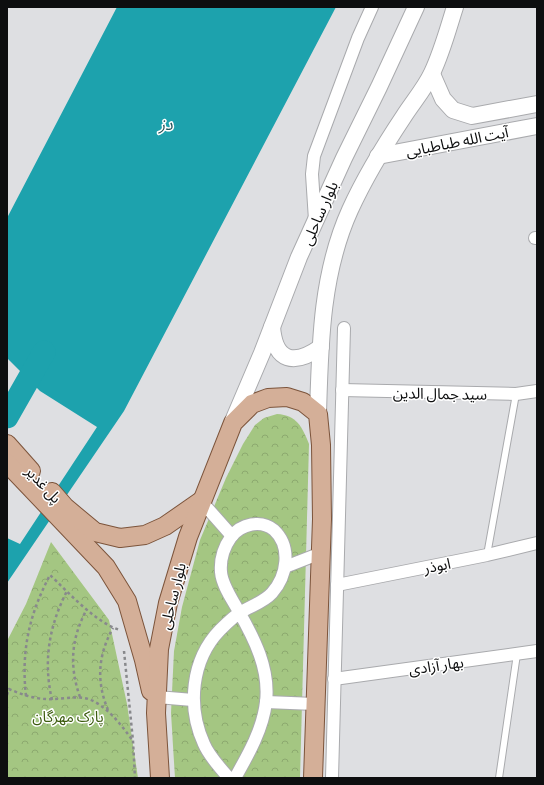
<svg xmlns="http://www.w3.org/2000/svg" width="544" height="785" font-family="Commissioner,'Noto Sans Arabic',sans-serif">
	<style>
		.park { fill: url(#park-crowns) }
		.water { fill: #1da2ad }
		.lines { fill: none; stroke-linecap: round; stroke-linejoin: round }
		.river { stroke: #1da2ad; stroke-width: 23 }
		.lane-casing { stroke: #a9aaad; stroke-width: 8 }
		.street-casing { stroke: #a9aaad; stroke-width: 14 }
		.secondary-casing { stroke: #a9aaad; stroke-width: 18 }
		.primary-casing { stroke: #7c543b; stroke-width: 20 }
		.path { stroke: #88898c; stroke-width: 2.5; stroke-dasharray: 3 3; stroke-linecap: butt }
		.lane { stroke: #fff; stroke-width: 6 }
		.street { stroke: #fff; stroke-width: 12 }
		.secondary { stroke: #fff; stroke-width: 16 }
		.primary { stroke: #d4af98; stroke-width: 18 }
		.labels { text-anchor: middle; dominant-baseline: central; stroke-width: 3; stroke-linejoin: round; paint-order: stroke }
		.street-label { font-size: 15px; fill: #0d0e0f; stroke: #fff }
		.park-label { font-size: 15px; fill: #3b5b0d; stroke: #fff }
		.water-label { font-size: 16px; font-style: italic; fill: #22555a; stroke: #fff }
	</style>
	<defs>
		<pattern id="park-crowns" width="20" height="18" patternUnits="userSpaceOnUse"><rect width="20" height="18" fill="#a4c682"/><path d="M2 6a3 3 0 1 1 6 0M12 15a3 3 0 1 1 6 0" fill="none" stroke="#8ca96f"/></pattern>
	</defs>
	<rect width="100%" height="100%" fill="#dedfe2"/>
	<g class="park">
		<path d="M277,414C297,415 302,427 309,444L300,778H175L171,713L174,651L182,607L200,540L226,478L243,444L255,425L264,418Z"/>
		<path d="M51,542L109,620L127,704L138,778H7V641L26,604Z"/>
	</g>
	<path class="water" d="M117,7H336L124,411L7,583V538L20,544L97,427L40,391L7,358V218Z"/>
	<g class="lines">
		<path class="river" d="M7,417L44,352"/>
		<defs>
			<g id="lane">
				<path d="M487,555L516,394"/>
				<path d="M499,778L517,654"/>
			</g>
			<g id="street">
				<path d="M315,220L312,174L314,156L358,38L372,7"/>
				<path d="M535,238H537"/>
				<path d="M342,390L516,394L537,391"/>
				<path d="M201,501L232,536"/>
				<path d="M285,567L321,553"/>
				<path d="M337,585L487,555L537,543"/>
				<path d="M334,679L537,651"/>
				<path d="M157,697L193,700"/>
				<path d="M266,702L315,704"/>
				<path d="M229,778C220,768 209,756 204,744C187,707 191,660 220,630C226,624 234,616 241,612C251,606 264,602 272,593C287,576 292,547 274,530C261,519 241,524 231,537C224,547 220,560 221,572C222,585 232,599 238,610C254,638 270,669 266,702C263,729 248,755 235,778"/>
				<path d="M332,778L344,328"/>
			</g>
			<g id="secondary">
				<path d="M432,74L443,99L453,110L472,116L537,104"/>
				<path d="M378,156L537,126"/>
				<path d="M272,327C275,362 294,366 321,347"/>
				<path d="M318,414C320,345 321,274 350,210C365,177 384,146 404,116C413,102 425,88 432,73C442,52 448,29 455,7"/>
				<path d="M233,421L262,353L299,257L344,158L379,87L416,7"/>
			</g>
			<g id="primary">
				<path d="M7,444L31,471"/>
				<path d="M7,463L106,567L127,601L144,660L151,691"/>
				<path d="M52,492L65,507L95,532L120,538L145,535L165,526L201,501"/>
				<path d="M160,778L156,713L159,649L168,603L188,537L233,423L252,404L268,398L287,397L303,402L318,414L321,445L322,519L313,778"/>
			</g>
		</defs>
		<use href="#lane" class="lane-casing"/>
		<use href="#street" class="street-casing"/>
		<use href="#secondary" class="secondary-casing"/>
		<use href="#primary" class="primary-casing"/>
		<g class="path">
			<path d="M124,651L133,741L135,778"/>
			<path d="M7,695L9,689C23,695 37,700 53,699C67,699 82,694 95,702C111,711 122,726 133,741"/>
			<path d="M26,696C21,651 29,615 50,575C68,592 96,623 120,630"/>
			<path d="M80,697C69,666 71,638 87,609"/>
			<path d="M52,700C43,661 49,626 67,591"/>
			<path d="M108,710C96,681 98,655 113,628"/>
		</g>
		<use href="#lane" class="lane"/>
		<use href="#street" class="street"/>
		<use href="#secondary" class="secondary"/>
		<use href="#primary" class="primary"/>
	</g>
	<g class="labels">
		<g class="street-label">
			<text transform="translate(457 141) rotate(-11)">آیت الله طباطبایی</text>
			<text transform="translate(319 213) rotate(-66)">بلوار ساحلی</text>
			<text transform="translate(440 393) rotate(1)">سید جمال الدین</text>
			<text transform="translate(44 484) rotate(47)">پل غدیر</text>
			<text transform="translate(437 565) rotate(-11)">ابوذر</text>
			<text transform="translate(172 596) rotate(-76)">بلوار ساحلی</text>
			<text transform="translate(436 665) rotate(-8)">بهار آزادی</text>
		</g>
		<g class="park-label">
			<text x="68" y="716">پارک مهرگان</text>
		</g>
		<g class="water-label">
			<text x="166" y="123">دز</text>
		</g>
	</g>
	<rect width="544" height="785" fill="none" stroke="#0d0e0f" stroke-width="16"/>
</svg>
